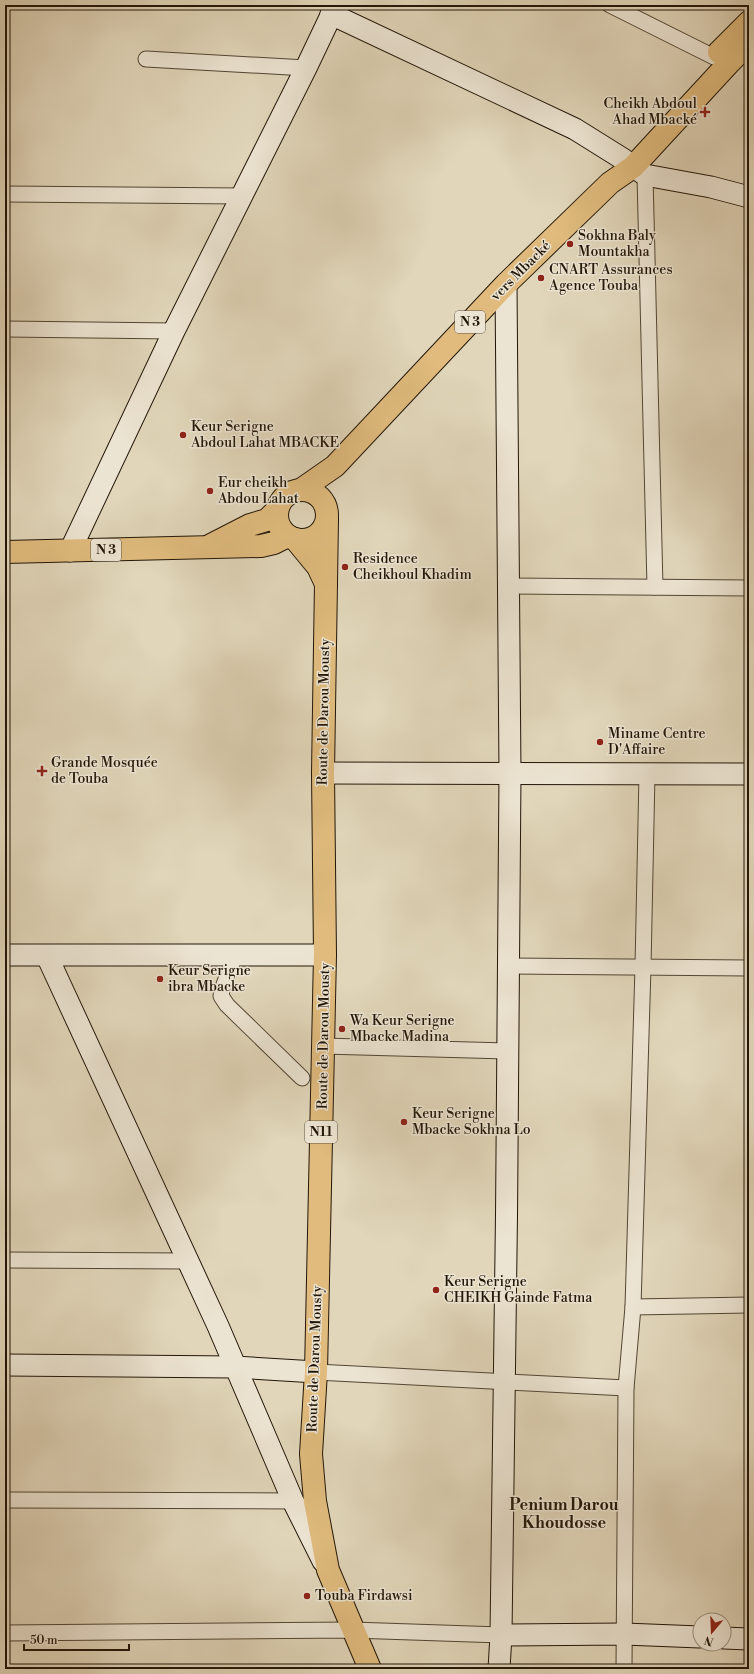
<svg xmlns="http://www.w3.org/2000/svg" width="754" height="1674" font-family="'Libre Bodoni',serif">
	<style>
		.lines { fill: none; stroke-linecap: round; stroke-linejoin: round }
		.street-casing { stroke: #524634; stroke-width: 17 }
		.secondary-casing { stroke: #221608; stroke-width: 23 }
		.primary-casing { stroke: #221608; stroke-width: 24 }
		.street { stroke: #ece4d2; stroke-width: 15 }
		.secondary { stroke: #ece4d2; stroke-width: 21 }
		.primary { stroke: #e0bb7d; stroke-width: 22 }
		.poi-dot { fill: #8f2418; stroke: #ece4d2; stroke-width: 1.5 }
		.labels { text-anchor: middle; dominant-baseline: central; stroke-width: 3; stroke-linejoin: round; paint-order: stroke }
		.shield { fill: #ece4d2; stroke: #5f5445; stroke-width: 1 }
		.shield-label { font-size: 13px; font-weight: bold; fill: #221608 }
		.poi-label { font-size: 14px; fill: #221608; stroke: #ece4d2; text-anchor: start }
		.street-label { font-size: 14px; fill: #221608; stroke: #ece4d2 }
		.quarter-label { font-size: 16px; font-weight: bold; fill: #221608; stroke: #ece4d2 }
	</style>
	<rect width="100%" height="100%" fill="#e1d6ba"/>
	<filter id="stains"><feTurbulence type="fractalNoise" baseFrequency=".005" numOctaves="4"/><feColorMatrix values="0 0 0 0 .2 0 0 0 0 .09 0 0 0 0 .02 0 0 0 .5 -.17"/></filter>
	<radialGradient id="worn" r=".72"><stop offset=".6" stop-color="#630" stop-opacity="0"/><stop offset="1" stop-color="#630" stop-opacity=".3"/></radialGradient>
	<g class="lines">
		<defs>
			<g id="street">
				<path d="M610,5L714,57"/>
				<path d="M146,59L306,68"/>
				<path d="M645,175L655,587"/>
				<path d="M5,194L242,196"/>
				<path d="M5,329L174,331"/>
				<path d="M509,586L749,588"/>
				<path d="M233,955C233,972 223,979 221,996L227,1005L302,1078"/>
				<path d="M508,966L749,968"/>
				<path d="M323,1046L507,1051"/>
				<path d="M5,1260L188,1261"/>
				<path d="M633,1307L749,1305"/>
				<path d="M316,1372L626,1388"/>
				<path d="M5,1500L293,1501"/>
				<path d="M5,1633L352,1630L501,1635"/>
				<path d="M624,1669L626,1388L633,1307L643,967L647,774"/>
			</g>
			<g id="secondary">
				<path d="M331,14L575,129L623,159L645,175L711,187L749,197"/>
				<path d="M70,551L174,331L306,68L336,5"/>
				<path d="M323,773L749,774"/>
				<path d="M5,955H325"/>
				<path d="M47,956L218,1326L293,1501L323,1561"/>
				<path d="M5,1365L235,1367L316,1372"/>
				<path d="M501,1635L624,1634L700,1637"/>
				<path d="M724,1638L749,1639"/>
				<path d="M499,1669L501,1635C505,1348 509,1060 510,773C510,610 508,447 506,284"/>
			</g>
			<g id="primary">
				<path d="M719,52L749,22"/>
				<path d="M302,489L335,466L506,284L610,183L633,167L728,64L749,43"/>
				<circle cx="302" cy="515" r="25"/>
				<path d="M327,519L323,773L325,955L316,1372L311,1454L315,1501L328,1570L370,1669"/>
				<path d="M295,539L318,567L326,584"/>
				<path d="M211,545L250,525L267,520L276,511"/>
				<path d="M5,552L261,546L274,543L288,536"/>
			</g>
		</defs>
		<use href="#street" class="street-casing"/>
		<use href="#secondary" class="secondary-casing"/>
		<use href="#primary" class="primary-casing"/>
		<use href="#street" class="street"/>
		<use href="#secondary" class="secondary"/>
		<use href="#primary" class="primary"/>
	</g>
	<g class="poi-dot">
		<path d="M703 106h4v4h4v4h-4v4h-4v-4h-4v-4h4z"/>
		<circle cx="570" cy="244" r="4"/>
		<circle cx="541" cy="278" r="4"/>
		<circle cx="183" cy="435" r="4"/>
		<circle cx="210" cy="491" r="4"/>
		<circle cx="345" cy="567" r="4"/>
		<circle cx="600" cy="742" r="4"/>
		<path d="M40 765h4v4h4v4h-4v4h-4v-4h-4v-4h4z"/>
		<circle cx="160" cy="979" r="4"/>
		<circle cx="342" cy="1029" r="4"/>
		<circle cx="404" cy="1122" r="4"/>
		<circle cx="436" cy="1290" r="4"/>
		<circle cx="307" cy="1596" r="4"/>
	</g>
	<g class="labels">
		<g class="shield">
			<rect x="455" y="311" width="30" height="22" rx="3"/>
			<rect x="91" y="539" width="30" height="22" rx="3"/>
			<rect x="305" y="1121" width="32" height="22" rx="3"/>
		</g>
		<g class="shield-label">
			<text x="470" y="322">N 3</text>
			<text x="106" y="550">N 3</text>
			<text x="321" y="1132">N11</text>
		</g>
		<g class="poi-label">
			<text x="697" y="104" text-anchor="end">Cheikh Abdoul<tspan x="697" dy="16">Ahad Mbacké</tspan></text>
			<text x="578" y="236">Sokhna Baly<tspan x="578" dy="16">Mountakha</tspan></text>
			<text x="549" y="270">CNART Assurances<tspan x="549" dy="16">Agence Touba</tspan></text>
			<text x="191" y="427">Keur Serigne<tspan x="191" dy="16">Abdoul Lahat MBACKE</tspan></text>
			<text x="218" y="483">Eur cheikh<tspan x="218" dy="16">Abdou Lahat</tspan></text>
			<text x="353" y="559">Residence<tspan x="353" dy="16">Cheikhoul Khadim</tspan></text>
			<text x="608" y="734">Miname Centre<tspan x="608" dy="16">D'Affaire</tspan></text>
			<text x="51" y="763">Grande Mosquée<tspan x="51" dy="16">de Touba</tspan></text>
			<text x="168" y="971">Keur Serigne<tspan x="168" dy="16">ibra Mbacke</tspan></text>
			<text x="350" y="1021">Wa Keur Serigne<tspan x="350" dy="16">Mbacke Madina</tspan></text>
			<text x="412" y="1114">Keur Serigne<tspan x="412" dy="16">Mbacke Sokhna Lo</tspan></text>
			<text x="444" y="1282">Keur Serigne<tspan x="444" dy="16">CHEIKH Gainde Fatma</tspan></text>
			<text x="315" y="1596">Touba Firdawsi</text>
		</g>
		<g class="street-label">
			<text transform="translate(521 271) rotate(-45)">vers Mbacké</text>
			<text transform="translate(324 712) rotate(-89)">Route de Darou Mousty</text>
			<text transform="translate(324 1036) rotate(-89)">Route de Darou Mousty</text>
			<text transform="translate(315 1359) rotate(-88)">Route de Darou Mousty</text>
		</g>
		<g class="quarter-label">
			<text x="564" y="1505">Penium Darou<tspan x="564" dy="18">Khoudosse</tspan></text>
		</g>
	</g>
	<rect width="754" height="1674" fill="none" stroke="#e1d6ba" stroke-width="20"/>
	<rect x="6" y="6" width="742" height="1662" fill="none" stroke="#221608" stroke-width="2"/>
	<rect x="10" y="10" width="734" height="1654" fill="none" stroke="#221608"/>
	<g transform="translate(712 1632) rotate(199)"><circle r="19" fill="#ece4d2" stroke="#9b9281"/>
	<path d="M0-3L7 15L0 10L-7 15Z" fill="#8f2418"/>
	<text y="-6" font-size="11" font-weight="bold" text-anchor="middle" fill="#221608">N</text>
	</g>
	<path d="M24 1644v6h105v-6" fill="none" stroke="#221608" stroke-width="2"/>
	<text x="30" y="1644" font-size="12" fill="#221608" stroke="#ece4d2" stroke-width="3" paint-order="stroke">50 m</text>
	<rect width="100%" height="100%" filter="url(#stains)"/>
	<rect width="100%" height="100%" fill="url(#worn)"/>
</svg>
